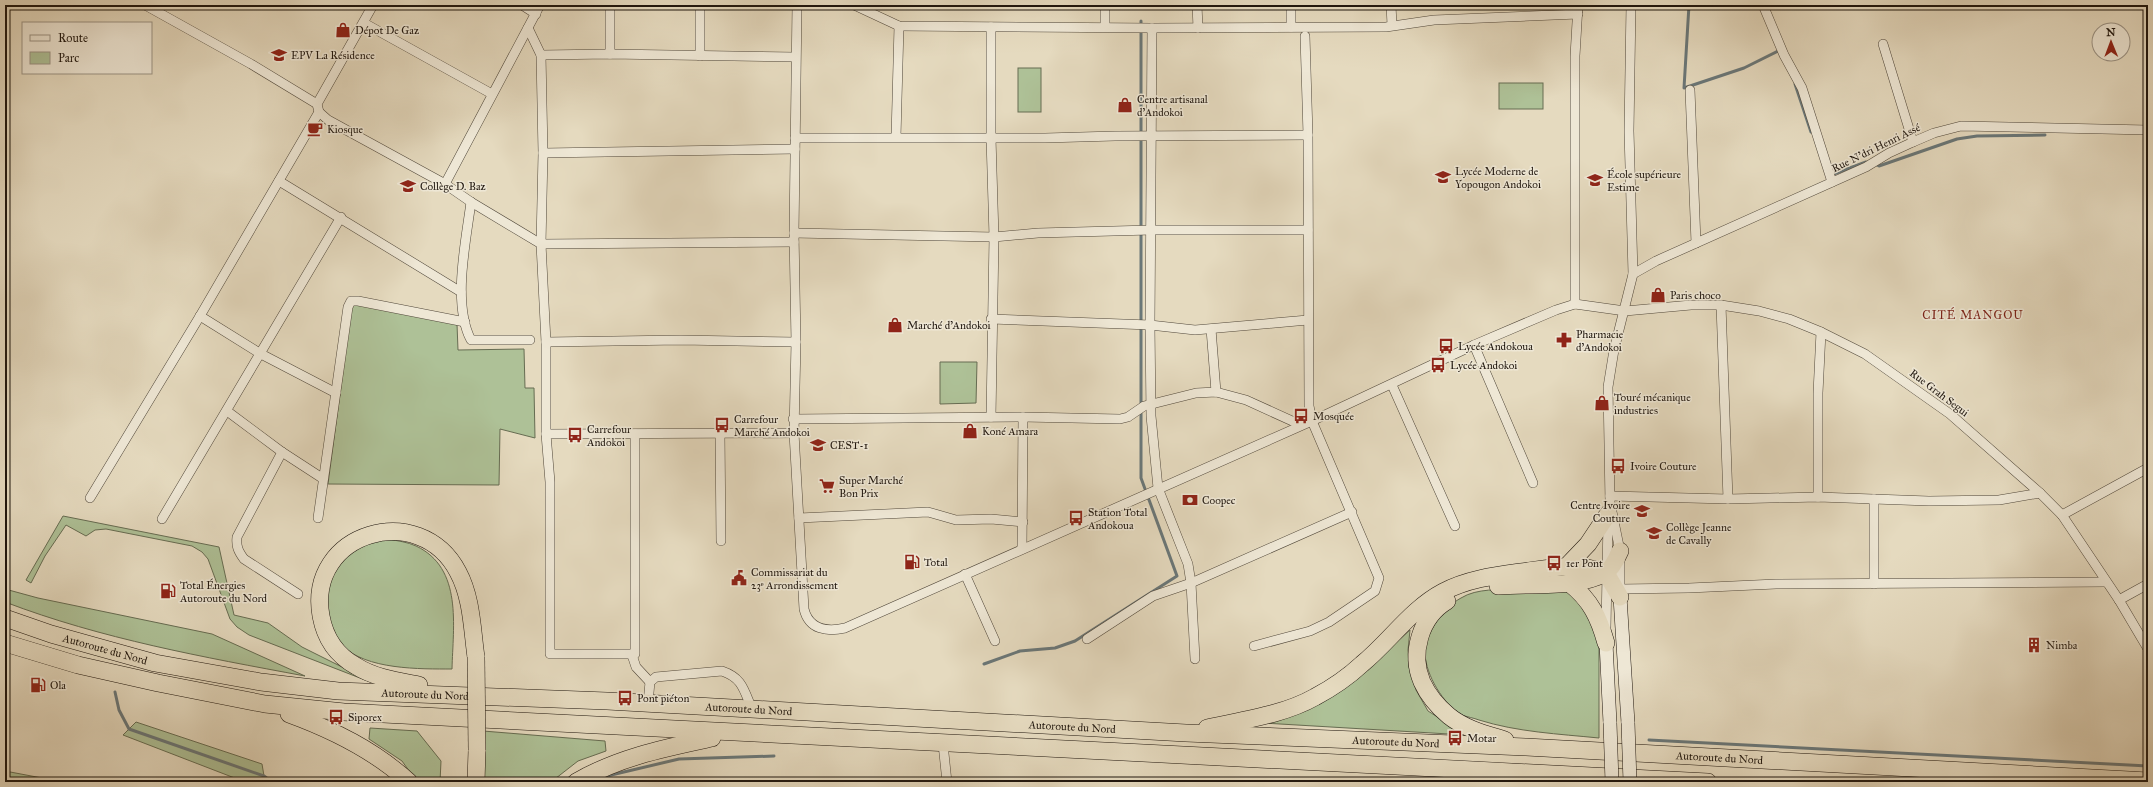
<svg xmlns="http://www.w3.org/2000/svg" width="2153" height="787" font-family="'IM FELL Great Primer',serif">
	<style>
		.green { fill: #aec197; stroke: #666c52 }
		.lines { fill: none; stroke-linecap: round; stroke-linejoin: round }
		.stream { stroke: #6a7778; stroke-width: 3 }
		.street-casing { stroke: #50473a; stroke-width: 10 }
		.secondary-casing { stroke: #1f160e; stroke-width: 14 }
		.highway-casing { stroke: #1f160e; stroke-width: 18 }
		.street { stroke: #eee7d5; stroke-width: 9 }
		.secondary { stroke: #eee7d5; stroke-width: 13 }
		.highway { stroke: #e5dabf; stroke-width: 17 }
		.secondary-bridge-casing { stroke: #1f160e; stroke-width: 14; stroke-linecap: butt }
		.highway-bridge-casing { stroke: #1f160e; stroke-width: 18; stroke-linecap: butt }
		.secondary-bridge { stroke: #eee7d5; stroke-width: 13 }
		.highway-bridge { stroke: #e5dabf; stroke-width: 17 }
		.labels { text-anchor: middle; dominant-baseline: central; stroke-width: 3; stroke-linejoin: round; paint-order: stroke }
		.poi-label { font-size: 11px; fill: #1f160e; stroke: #eee7d5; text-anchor: start }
		.street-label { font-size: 11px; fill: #1f160e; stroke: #eee7d5 }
		.neighbourhood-label { font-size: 12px; letter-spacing: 1px; fill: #7a1f14; stroke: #eee7d5 }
	</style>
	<rect width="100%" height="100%" fill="#e5dabf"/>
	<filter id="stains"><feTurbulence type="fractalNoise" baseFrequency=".005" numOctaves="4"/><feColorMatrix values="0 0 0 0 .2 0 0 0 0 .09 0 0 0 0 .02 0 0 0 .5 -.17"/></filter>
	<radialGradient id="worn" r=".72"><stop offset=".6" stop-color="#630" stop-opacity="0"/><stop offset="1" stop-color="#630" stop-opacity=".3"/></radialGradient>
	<g class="green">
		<rect x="1018" y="68" width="23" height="44"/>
		<rect x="1499" y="83" width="44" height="26"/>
		<path d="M352,303L457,324L458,350L524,349L525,388H534L535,438L500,429L499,485L328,484Z"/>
		<path d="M940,362H977L976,403L940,404Z"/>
		<path d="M63,516L219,547L234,615L268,623L302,647L378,685L249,635L237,627L230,619L208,559L202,552L192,546L106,529L95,530L86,536L66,525L45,556L31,583L26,580Z"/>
		<path d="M389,539C397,541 408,542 416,546C463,568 453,626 452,669C421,669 365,670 342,645C312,612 327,558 368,542C374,539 383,540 389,539Z"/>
		<path d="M5,589L38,598L212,634L305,676C203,657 102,639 5,602Z"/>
		<path d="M1517,589L1570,590L1585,604L1599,642V738C1559,734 1517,732 1479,720C1474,718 1467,717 1462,715C1443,704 1426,675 1425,654C1424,634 1444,607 1461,598C1477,588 1500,590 1517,589Z"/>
		<path d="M1410,630L1408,650L1409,667L1416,690L1428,711L1466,735L1263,723L1356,679Z"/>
		<path d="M136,722L262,764L264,776L271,782H245L123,735Z"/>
		<path d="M370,728L417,731L441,761L440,782H417L402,761L369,739Z"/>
		<path d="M483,731L605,741L606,751L578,761L551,782H483Z"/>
		<path d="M5,771L63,782H5Z"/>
	</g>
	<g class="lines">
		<g class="stream">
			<path d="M1689,5L1684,88L1744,68L1780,50"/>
			<path d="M1141,21V405"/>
			<path d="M1795,84L1811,132"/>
			<path d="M1875,164L1879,166L1957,139L1977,136L2045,135"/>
			<path d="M1831,175L1866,162"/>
			<path d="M984,664L1020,651L1055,648L1075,641L1177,576L1141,478V411"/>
			<path d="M115,692L119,710L129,729L264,776L272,782"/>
			<path d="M1649,740L2148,766"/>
			<path d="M598,782L607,776L679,759L774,756"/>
		</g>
		<defs>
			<g id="street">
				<path d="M145,5L251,64L317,104"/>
				<path d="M373,5L317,104L319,112L328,120L445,184L471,202L541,244L546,342V434L550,482V654H635V434"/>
				<path d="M522,5L536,14"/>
				<path d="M700,5V56"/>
				<path d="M797,5L794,233L796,342L794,433L804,609C809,630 827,632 845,628L1312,421L1474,345L1556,310L1575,304L1625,311L1691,305H1721L1759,311L1789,319L1821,332L1865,354L1950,414L2040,493L2062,515L2119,600L2148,649"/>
				<path d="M854,5L899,26L1152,28L1386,27L1434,20L1578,14"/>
				<path d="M1105,5V27"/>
				<path d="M1197,5L1198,28"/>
				<path d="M1291,5V27"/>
				<path d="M1391,5L1392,25"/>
				<path d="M1763,5L1784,55L1802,88L1832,182"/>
				<path d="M364,23L492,94"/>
				<path d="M528,28L541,55L543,153L541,244L794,242"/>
				<path d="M1152,28L1150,325L1151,416L1158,488L1188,564L1191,583L1195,659"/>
				<path d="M1883,44L1913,142"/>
				<path d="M610,54V5"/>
				<path d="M541,55L610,54L795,57"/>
				<path d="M1690,90L1696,243"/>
				<path d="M896,137L899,26"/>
				<path d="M795,138H1045L1115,136L1308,135"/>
				<path d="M543,153L795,149"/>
				<path d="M279,181L461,292"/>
				<path d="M445,184L540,5"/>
				<path d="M471,202C466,241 452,304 471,340H530"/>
				<path d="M794,233L994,237L1038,233L1151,230H1308"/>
				<path d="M1633,274L1656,261L1866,167L1889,153L1913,142L1934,133L1961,126L2148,130"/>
				<path d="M1575,304V56L1578,5"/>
				<path d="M1721,305L1728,499"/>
				<path d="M200,316L261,354L336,393"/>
				<path d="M991,319L1150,325L1195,330L1308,320"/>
				<path d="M1211,329L1216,392"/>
				<path d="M546,342L681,340L796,342"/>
				<path d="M1474,345L1533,483"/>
				<path d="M1392,385L1455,526"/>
				<path d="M227,411L282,452L322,478"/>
				<path d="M991,417L994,237L991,138V27"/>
				<path d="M793,419L1023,417L1120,419L1128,417L1144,406L1196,393L1216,392L1246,400L1301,425"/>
				<path d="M720,433L721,541"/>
				<path d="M546,434L794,433"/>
				<path d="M282,452L237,537C236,546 238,551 244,559L298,594"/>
				<path d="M1610,496L1728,499L1818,497L1929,501L1999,500L2040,493"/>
				<path d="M1818,497V393L1821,332"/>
				<path d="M90,498L200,316L319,112"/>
				<path d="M1874,499V584"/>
				<path d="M2062,515L2148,468"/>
				<path d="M318,518L348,307L351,301H358L465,322"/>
				<path d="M799,518L928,512L956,520L991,519L1023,522"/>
				<path d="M162,519L341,217"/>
				<path d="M1022,549L1023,417"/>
				<path d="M965,574L995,641"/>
				<path d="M1620,589L1689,588L1776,584L2106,582"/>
				<path d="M1620,592V551L1610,502L1608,387L1614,350L1633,274L1629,131L1631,5"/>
				<path d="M2119,600L2148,584"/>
				<path d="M1606,628L1608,519"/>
				<path d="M1087,639L1153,596L1191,583L1352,512"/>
				<path d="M1254,646L1310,631L1329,622L1375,591L1379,578L1312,421L1309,406L1308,135L1305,36"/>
				<path d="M632,655L636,667L650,682"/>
				<path d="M648,703L650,682L656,677L722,671C743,678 744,691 752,709"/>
				<path d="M943,744L947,782"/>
			</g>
			<g id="secondary">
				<path d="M1620,597L1628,723"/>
				<path d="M1606,643L1610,723"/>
			</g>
			<g id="highway">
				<path d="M1567,566L1588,544L1608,514"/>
				<path d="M1569,583C1591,600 1599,618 1606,643"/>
				<path d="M1498,586C1530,583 1577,589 1605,573C1612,569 1617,558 1620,551"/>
				<path d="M1447,601C1420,617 1410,654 1422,682C1428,695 1438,707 1449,716C1465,729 1486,734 1505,740"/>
				<path id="s1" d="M5,618L51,634L155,663L261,682L338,691L607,701L1186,733L1526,747L2148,781"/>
				<path d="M5,643L78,665L158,683L265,704L344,712L1708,782"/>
				<path d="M419,685C398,681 375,678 356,666C336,655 325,638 321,616C306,532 420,499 458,572C472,598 472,629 476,657"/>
				<path d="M289,714C333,730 374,750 409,782"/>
				<path d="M1207,728C1243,720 1283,715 1315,697C1332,688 1348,677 1362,664C1390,641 1411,609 1443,592C1469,578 1500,575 1528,571C1556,567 1580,563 1606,573L1620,597"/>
				<path d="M476,782L477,750"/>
				<path d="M576,782C619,757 665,748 712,738"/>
			</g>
		</defs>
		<use href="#street" class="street-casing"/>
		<use href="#secondary" class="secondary-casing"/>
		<use href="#highway" class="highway-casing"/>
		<use href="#street" class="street"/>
		<use href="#secondary" class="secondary"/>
		<use href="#highway" class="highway"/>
		<defs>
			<g id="secondary-bridge">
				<path d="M1610,723L1612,782"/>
				<path d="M1628,723L1630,782"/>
			</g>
			<path id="highway-bridge" d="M476,657L477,750"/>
		</defs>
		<use href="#secondary-bridge" class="secondary-bridge-casing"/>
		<use href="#highway-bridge" class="highway-bridge-casing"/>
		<use href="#secondary-bridge" class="secondary-bridge"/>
		<use href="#highway-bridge" class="highway-bridge"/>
	</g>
	<defs>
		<symbol id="shop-bare" viewBox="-9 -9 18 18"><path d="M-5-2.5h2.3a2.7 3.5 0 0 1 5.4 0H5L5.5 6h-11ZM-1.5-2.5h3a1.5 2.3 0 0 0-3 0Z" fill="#8f2418" stroke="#eee7d5" stroke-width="2.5" paint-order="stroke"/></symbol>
		<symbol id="school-bare" viewBox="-9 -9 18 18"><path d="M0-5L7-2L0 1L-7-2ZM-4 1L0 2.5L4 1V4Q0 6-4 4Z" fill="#8f2418" stroke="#eee7d5" stroke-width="2.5" paint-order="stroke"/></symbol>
		<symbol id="cafe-bare" viewBox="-9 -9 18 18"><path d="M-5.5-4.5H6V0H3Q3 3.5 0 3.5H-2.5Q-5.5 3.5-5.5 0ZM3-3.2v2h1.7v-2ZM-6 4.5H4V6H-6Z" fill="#8f2418" stroke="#eee7d5" stroke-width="2.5" paint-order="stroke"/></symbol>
		<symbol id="pharmacy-bare" viewBox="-9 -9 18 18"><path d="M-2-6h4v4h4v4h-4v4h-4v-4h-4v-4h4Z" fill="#8f2418" stroke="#eee7d5" stroke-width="2.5" paint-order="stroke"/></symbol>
		<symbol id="bus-bare" viewBox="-9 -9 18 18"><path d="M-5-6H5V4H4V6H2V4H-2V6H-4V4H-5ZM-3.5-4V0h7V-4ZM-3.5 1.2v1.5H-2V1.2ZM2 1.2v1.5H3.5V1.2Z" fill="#8f2418" stroke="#eee7d5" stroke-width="2.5" paint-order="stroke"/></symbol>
		<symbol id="supermarket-bare" viewBox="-9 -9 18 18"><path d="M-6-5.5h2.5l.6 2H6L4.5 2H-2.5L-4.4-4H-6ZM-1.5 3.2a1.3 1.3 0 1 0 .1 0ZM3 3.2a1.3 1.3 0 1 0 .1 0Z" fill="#8f2418" stroke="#eee7d5" stroke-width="2.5" paint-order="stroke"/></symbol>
		<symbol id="bank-bare" viewBox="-9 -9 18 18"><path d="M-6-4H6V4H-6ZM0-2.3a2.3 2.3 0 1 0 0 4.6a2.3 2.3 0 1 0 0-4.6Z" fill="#8f2418" stroke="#eee7d5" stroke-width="2.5" paint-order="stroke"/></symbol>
		<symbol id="fuel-bare" viewBox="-9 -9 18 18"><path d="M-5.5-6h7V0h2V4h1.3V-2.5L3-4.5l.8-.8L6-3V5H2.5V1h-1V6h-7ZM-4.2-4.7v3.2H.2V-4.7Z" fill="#8f2418" stroke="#eee7d5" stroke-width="2.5" paint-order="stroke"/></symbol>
		<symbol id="civic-bare" viewBox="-9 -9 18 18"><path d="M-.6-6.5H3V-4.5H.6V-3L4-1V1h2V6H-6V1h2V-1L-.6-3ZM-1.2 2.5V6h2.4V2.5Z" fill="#8f2418" stroke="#eee7d5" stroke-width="2.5" paint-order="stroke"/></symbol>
		<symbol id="building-bare" viewBox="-9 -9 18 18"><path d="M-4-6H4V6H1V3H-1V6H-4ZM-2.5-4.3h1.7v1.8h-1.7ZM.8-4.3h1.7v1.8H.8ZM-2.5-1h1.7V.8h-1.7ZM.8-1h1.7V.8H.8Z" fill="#8f2418" stroke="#eee7d5" stroke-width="2.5" paint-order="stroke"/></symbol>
	</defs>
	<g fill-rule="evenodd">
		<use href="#shop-bare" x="332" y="19" width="22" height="22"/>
		<use href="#school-bare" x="268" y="44" width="22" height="22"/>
		<use href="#shop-bare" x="1114" y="94" width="22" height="22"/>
		<use href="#cafe-bare" x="304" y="118" width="22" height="22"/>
		<use href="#school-bare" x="1432" y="166" width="22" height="22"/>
		<use href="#school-bare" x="1584" y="169" width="22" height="22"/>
		<use href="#school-bare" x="397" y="175" width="22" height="22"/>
		<use href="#shop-bare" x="1647" y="284" width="22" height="22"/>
		<use href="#shop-bare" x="884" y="314" width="22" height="22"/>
		<use href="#pharmacy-bare" x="1553" y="329" width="22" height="22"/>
		<use href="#bus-bare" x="1435" y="335" width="22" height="22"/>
		<use href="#bus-bare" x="1427" y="354" width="22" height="22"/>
		<use href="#shop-bare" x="1591" y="392" width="22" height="22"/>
		<use href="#bus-bare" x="1290" y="405" width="22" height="22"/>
		<use href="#bus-bare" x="711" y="414" width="22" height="22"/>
		<use href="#shop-bare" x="959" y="420" width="22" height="22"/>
		<use href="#bus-bare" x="564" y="424" width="22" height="22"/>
		<use href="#school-bare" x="807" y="434" width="22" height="22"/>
		<use href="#bus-bare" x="1607" y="455" width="22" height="22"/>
		<use href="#supermarket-bare" x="816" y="475" width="22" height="22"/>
		<use href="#bank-bare" x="1179" y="489" width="22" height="22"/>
		<use href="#school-bare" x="1631" y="500" width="22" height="22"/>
		<use href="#bus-bare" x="1065" y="507" width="22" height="22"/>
		<use href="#school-bare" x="1643" y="522" width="22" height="22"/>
		<use href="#fuel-bare" x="901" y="551" width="22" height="22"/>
		<use href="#bus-bare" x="1543" y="552" width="22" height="22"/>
		<use href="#civic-bare" x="728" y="567" width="22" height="22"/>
		<use href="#fuel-bare" x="157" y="580" width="22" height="22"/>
		<use href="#building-bare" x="2023" y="634" width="22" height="22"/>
		<use href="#fuel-bare" x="27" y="674" width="22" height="22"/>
		<use href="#bus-bare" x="614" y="687" width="22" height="22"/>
		<use href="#bus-bare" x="325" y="706" width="22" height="22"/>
		<use href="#bus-bare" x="1444" y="727" width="22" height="22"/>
	</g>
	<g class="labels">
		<g class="poi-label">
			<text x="355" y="30">Dépot De Gaz</text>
			<text x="291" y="55">EPV La Résidence</text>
			<text x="1137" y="99">Centre artisanal<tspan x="1137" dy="13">d'Andokoi</tspan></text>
			<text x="327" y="129">Kiosque</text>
			<text x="1455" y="171">Lycée Moderne de<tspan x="1455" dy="13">Yopougon Andokoi</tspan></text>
			<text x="1607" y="174">École supérieure<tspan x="1607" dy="13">Estime</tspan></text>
			<text x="420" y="186">Collège D. Baz</text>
			<text x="1670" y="295">Paris choco</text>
			<text x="907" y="325">Marché d’Andokoi</text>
			<text x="1576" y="334">Pharmacie<tspan x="1576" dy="13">d’Andokoi</tspan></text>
			<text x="1458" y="346">Lycée Andokoua</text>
			<text x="1450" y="365">Lycée Andokoi</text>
			<text x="1614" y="397">Touré mécanique<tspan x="1614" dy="13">industries</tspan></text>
			<text x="1313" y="416">Mosquée</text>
			<text x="734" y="419">Carrefour<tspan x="734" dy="13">Marché Andokoi</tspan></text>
			<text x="587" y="429">Carrefour<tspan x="587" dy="13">Andokoi</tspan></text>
			<text x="982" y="431">Koné Amara</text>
			<text x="830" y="445">CEST-1</text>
			<text x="1630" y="466">Ivoire Couture</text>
			<text x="839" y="480">Super Marché<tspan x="839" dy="13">Bon Prix</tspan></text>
			<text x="1202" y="500">Coopec</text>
			<text x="1630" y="505" text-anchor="end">Centre Ivoire<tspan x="1630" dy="13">Couture</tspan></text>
			<text x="1088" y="512">Station Total<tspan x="1088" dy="13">Andokoua</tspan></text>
			<text x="1666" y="527">Collège Jeanne<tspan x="1666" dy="13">de Cavally</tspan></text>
			<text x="924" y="562">Total</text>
			<text x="1566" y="563">1er Pont</text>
			<text x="751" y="572">Commissariat du<tspan x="751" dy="13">23ᵉ Arrondissement</tspan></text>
			<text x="180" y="585">Total Énergies<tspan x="180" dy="13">Autoroute du Nord</tspan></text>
			<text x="2046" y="645">Nimba</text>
			<text x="50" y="685">Ola</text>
			<text x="637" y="698">Pont piéton</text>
			<text x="348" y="717">Siporex</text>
			<text x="1467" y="738">Motar</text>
		</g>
		<g class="street-label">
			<text transform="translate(1876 148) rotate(-26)">Rue N’dri Henri Assé</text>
			<text transform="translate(1939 393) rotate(37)">Rue Grah Segui</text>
			<text stroke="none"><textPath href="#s1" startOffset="105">Autoroute du Nord</textPath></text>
			<text stroke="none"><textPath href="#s1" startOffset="429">Autoroute du Nord</textPath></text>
			<text stroke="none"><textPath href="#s1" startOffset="753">Autoroute du Nord</textPath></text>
			<text stroke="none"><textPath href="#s1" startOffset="1077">Autoroute du Nord</textPath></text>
			<text stroke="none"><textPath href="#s1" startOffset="1401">Autoroute du Nord</textPath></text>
			<text stroke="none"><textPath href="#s1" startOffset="1725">Autoroute du Nord</textPath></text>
		</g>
		<g class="neighbourhood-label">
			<text x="1973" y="315">CITÉ MANGOU</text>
		</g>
	</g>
	<rect width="2153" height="787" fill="none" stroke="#e5dabf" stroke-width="20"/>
	<rect x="6" y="6" width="2141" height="775" fill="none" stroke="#1f160e" stroke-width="2"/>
	<rect x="10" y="10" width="2133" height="767" fill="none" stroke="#1f160e"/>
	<rect x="22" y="22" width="130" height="52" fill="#eee7d5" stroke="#9b9385"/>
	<rect x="30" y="35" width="20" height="6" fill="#eee7d5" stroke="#9b9385"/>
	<text x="58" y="42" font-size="12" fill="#1f160e">Route</text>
	<rect x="30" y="52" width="20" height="12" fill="#aec197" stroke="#9b9385"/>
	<text x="58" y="62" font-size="12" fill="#1f160e">Parc</text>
	<g transform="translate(2111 42) rotate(359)"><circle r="19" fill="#eee7d5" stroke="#9b9385"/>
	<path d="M0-3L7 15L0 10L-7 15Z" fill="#8f2418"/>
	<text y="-6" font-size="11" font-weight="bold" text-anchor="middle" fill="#1f160e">N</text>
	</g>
	<rect width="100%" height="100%" filter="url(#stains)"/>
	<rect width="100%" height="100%" fill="url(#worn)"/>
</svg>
